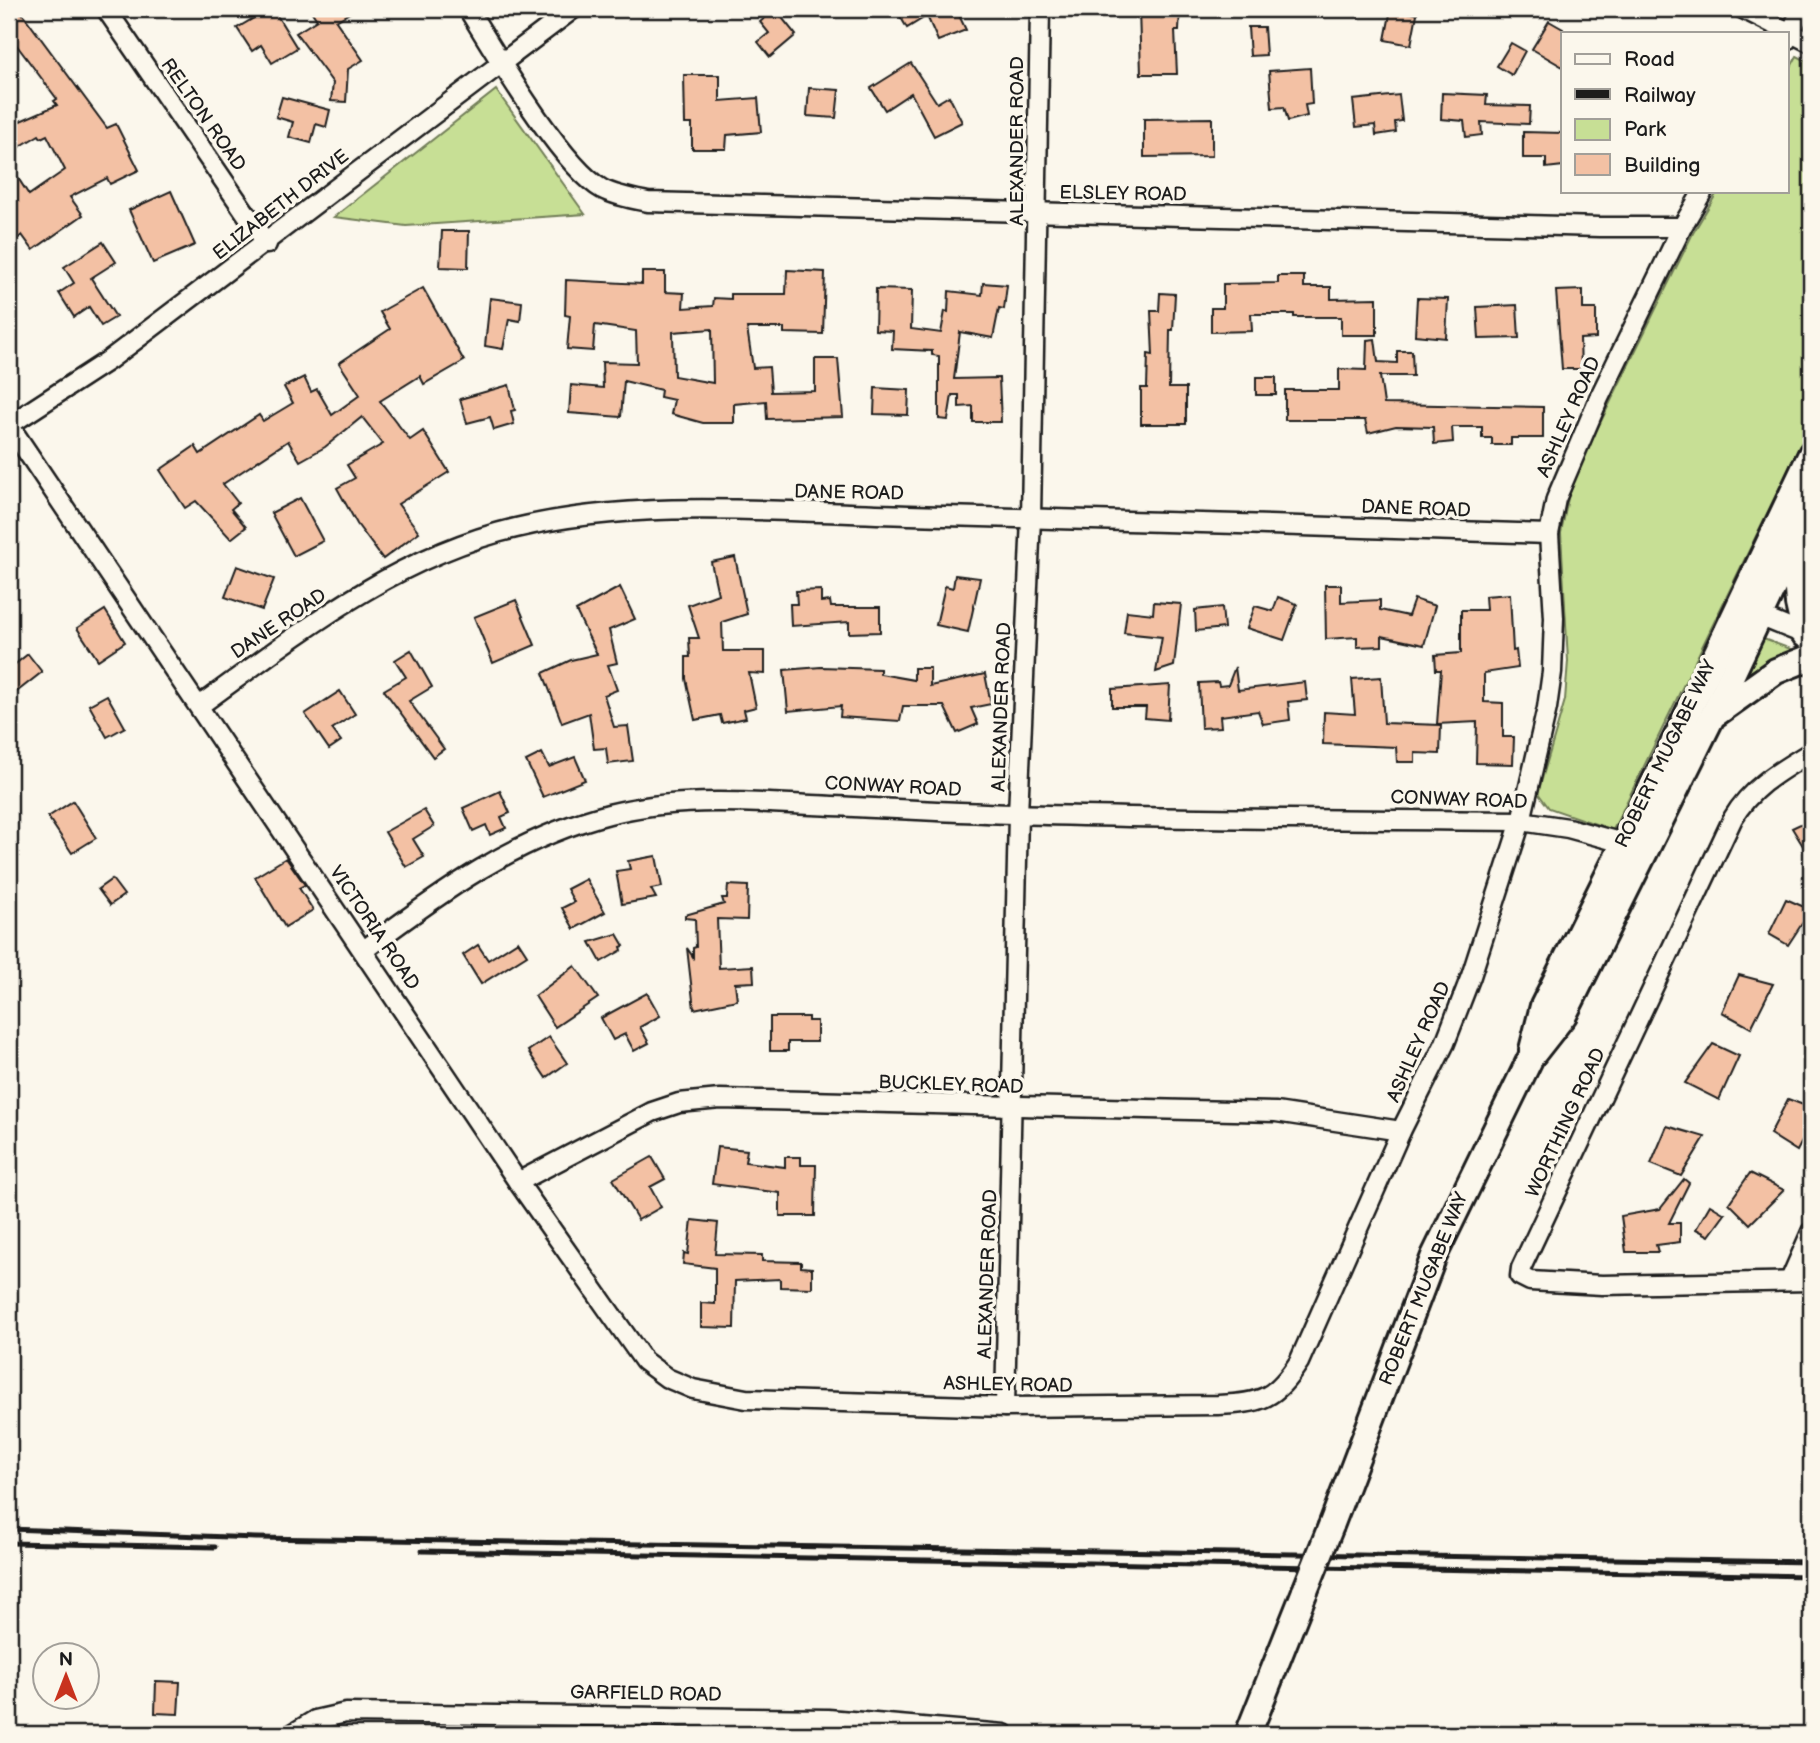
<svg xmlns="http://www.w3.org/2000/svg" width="1820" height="1743" font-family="'Balsamiq Sans',sans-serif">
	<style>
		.green { fill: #c7df95; stroke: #727e58; stroke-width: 2 }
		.building { fill: #f3c1a4; stroke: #1c1c1c; stroke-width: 2; fill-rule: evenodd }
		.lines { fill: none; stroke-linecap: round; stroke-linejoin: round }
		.minor-casing { stroke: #1c1c1c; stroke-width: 23 }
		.secondary-casing { stroke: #1c1c1c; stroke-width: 30 }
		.minor { stroke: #fbf7ec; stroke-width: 18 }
		.secondary { stroke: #fbf7ec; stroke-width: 24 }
		.rail { stroke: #1c1c1c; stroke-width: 5 }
		.secondary-bridge-casing { stroke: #1c1c1c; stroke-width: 30; stroke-linecap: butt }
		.secondary-bridge { stroke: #fbf7ec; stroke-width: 24 }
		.labels { text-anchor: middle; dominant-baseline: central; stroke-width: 7; stroke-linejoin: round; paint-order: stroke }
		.street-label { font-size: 19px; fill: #1c1c1c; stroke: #fbf7ec }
	</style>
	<rect width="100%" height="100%" fill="#fbf7ec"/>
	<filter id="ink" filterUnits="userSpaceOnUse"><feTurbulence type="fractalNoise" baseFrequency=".0143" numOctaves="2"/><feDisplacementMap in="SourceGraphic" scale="14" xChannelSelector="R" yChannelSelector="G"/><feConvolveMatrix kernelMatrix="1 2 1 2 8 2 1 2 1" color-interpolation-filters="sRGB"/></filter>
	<g filter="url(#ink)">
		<g class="green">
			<path d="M1797,56L1811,63V423L1613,830L1549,808L1538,793L1565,700L1568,661L1561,533L1568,498L1583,458L1693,233L1718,191H1787V74Z"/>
			<path d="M496,90L585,214L406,226L334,217Z"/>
			<path d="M1758,637L1799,652L1727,697Z"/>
		</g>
		<g class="building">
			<path d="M9,9H19L107,128L116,124L139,170L110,184L107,178L70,197L83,215L33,250L22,235L16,240L9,230V164L29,195L65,170L47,135L41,138L39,135L9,153V107L18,122L57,105L54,101L57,99L9,35Z"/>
			<path d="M269,9H273L297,48L272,63L261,45L252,51L237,28Z"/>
			<path d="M310,9H356L336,21L363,60L348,69L346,102L331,101L333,83L296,33L317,20Z"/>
			<path d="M775,9L796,35L770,57L758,42L769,33L760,22Z"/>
			<path d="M896,9H956L966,30L938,41L927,16L907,28Z"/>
			<path d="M1139,9H1180L1179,31H1175L1177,74H1141Z"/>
			<path d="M1391,9L1417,14L1411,45L1385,40Z"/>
			<path d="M1549,21L1563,29V67L1532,49Z"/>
			<path d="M1248,27H1264L1266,55L1250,56Z"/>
			<path d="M1511,43L1525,51L1512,75L1497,66Z"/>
			<path d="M911,63L937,103L949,96L962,122L934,136L911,93L885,110L871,88Z"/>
			<path d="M1310,68L1312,104L1305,105L1307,116L1288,121L1284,107L1272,108L1269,71Z"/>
			<path d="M684,75H720V101L758,98L761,132L727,135L726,149H692V124H685Z"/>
			<path d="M809,88L839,90L836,118L807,116Z"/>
			<path d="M1442,93L1487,95L1486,105L1530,106L1529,124L1481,122L1482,135L1466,137L1464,121L1441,119Z"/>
			<path d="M1399,95L1402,121L1395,122L1396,132L1376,135L1375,125L1356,127L1353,100Z"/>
			<path d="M282,97L330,110L326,127L316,124L311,143L289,137L293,122L276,117Z"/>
			<path d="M1212,118V156L1144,157V119Z"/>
			<path d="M1523,132L1563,133V166L1546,168V158H1523Z"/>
			<path d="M171,191L195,245L153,263L129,210Z"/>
			<path d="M442,231H469L468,268L440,267Z"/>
			<path d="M103,242L116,262L91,278L116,317L101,326L89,307L74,317L59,293L74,283L64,267Z"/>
			<path d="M787,270L825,272L823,334L784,333V328H747L753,368L769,367L771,392L815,391V359H838L843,417L767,419L766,401L734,404V423H703L671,414L674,400L660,397L661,390L624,381L621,417L569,413L571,385L603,388L602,362L637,363L636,331L595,325L593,351L567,349L570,316L565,315L566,280L642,284V272H665V292L684,293L683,308L713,306L714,298L731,299V294H786ZM712,329L713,383L674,376L673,332Z"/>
			<path d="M1278,276H1304V287H1331V299L1377,298V335H1341V317H1294V314H1251L1252,331L1211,332V308H1223V284L1278,283Z"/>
			<path d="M983,283L1007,285L1004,309L999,308L993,338L960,332L954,379L999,378L1001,422H973V406L959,407V395H952L948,420L939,419V356L932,355V351L892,349L893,331L875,330L876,289L912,290L911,329L941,333L945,311L948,312L949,291L982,295Z"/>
			<path d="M423,288L464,361L424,384L420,376L380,401L410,440L423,431L449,472L398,504L419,532L383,559L357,524L337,488L355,478L347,465L383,444L362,417L325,447L300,461L288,441L223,484L238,503L231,509L246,527L231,539L196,501L185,508L160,470L195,446L200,454L259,415L263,421L293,403L284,387L304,377L311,392L317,389L332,415L360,395L339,363L390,329L380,312Z"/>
			<path d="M1583,290V309H1596V338L1580,339L1581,369H1562L1556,291Z"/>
			<path d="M1160,293L1175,294L1173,330H1170L1169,388H1186V424H1141V388H1147L1148,354L1153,355L1151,311H1159Z"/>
			<path d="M490,298L522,302L520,321L509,319L503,349L485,346Z"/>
			<path d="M1417,298L1448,299L1446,338L1415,335Z"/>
			<path d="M1517,305L1519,338L1479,339L1477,307Z"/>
			<path d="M1375,339L1378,362L1397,363V351H1412L1413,376H1380L1384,404L1543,407V438H1511V445H1492V438H1482V427H1452L1453,442L1434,444L1433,427L1396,426L1368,433L1365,420H1285V390H1339V369L1366,370L1367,340Z"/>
			<rect x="1256" y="377" width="20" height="18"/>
			<path d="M509,385L515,410L511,411L514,424L494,430L490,417L467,423L460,399Z"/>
			<path d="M875,388L909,390L908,415L874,414Z"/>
			<path d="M300,498L323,541L294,556L271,513Z"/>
			<path d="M735,557L747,614L722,622L723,651H765V674L749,673L756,707L744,710L746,718L722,723L720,715L695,720L686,679V657H690L689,638H699L688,605L718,594L711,562Z"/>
			<path d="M237,566L274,579L262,610L225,597Z"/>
			<path d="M955,575L980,578L968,632L936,625L945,586L953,588Z"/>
			<path d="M1325,585H1341V602L1380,600V610L1408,616L1414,599L1435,606L1424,645L1382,636V646L1357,647V637L1326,639Z"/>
			<path d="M620,587L635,619L609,630L617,663L608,665L617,690L604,695L614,727L628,726L633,761L608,764L606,748L594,749L589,713L562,723L543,673L571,660L597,654L576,611Z"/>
			<path d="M821,590V602L830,601L831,607H880V632L849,633V622L791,626L790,604H797L796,591Z"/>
			<path d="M1510,594L1513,651L1516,650L1518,668L1484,673V702L1503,703V737H1514L1513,764L1476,763L1477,722L1437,724L1441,670H1436L1435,655L1461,653V610H1486L1485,596Z"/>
			<path d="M1278,597L1297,604L1284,640L1247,628L1255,606L1273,611Z"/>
			<path d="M516,600L535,645L493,663L474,617Z"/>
			<path d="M1154,602L1181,604L1174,666L1156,672L1162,637L1124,633L1127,611L1153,614Z"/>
			<path d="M1222,607L1224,628L1196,631L1195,610Z"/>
			<path d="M105,610L125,642L98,660L77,628Z"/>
			<path d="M411,650L432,687L409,701L444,749L433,757L384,690L406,677L395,660Z"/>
			<path d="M28,654L42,672L9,698V669Z"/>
			<path d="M821,667L880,669V674L914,680V668H930V686L985,674L991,704L971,708L978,724L957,733L944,706H903L900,721L840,717L841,706L788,711L784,670Z"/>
			<path d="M1235,667L1238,690L1305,682L1307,700L1288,702L1290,720L1263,724L1258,711L1220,716L1221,727L1201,728L1199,683L1218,682L1219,686L1228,685Z"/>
			<path d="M1381,677L1384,723L1441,725L1440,754L1415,753V762H1397L1396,747L1323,744L1324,712L1355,714L1352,679Z"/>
			<path d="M1170,685L1168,720L1145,718L1146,707H1112V689Z"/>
			<path d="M340,691L355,714L332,729L341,741L329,749L305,714Z"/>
			<path d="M107,695L125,727L107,737L89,705Z"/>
			<path d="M542,753L549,767L575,757L585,780L543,797L526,761Z"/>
			<path d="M500,791L510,813L501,817L506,828L490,835L486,825L473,831L463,808Z"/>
			<path d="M73,801L96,838L72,853L48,817Z"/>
			<path d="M424,810L434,826L413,839L424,857L406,867L385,832Z"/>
			<path d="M1811,819V859L1792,828Z"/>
			<path d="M656,856L662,887L651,889L656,898L622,904L616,871L630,869L628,861Z"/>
			<path d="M286,858L305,885L299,888L313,910L285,927L255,877Z"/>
			<path d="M112,879L124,895L110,905L98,889Z"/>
			<path d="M586,879L605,912L574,929L562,908L574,902L567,889Z"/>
			<path d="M728,885L748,886L747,920L717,919L719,968L753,966L754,982L735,983L737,1000L694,1009L687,948L693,957V948L696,947L695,919L685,918V915L724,904L722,898H727Z"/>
			<path d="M1786,899L1811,910L1788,945L1769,934Z"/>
			<path d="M617,934L624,946L621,947L622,950L601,962L590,942Z"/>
			<path d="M518,941L527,955L481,984L463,955L478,945L488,960Z"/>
			<path d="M575,966L598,998L555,1027L535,996Z"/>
			<path d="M1739,975L1773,984L1751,1028L1722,1012Z"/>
			<path d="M647,993L660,1016L640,1027L649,1043L634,1051L625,1034L613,1040L601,1018Z"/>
			<path d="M770,1017H808V1021H817V1042H788V1051H770Z"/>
			<path d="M549,1037L567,1063L546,1078L528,1051Z"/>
			<path d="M1713,1044L1739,1056L1719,1100L1685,1083Z"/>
			<path d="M1788,1099L1811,1108V1124L1797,1151L1770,1134Z"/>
			<path d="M1667,1126L1705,1137L1681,1176L1651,1164Z"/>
			<path d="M717,1147L747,1150L745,1162L785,1167V1157H801V1165H816L815,1216H780V1193L712,1184Z"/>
			<path d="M652,1157L665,1179L650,1187L661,1207L638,1220L613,1179Z"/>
			<path d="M1750,1173L1784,1190L1750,1224L1729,1203Z"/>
			<path d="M1684,1179L1689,1183L1669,1223H1680V1242L1656,1245L1658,1252H1626L1621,1216L1660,1209Z"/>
			<path d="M1710,1205L1725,1214L1709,1236L1696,1229Z"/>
			<path d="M692,1220L718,1223L715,1254L762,1255V1261L801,1262V1267L812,1268V1288L780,1287V1279L735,1281L734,1328L701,1327V1303L715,1304V1268L683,1264L684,1253L688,1254Z"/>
			<path d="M156,1681L180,1682L178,1714L155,1713Z"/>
		</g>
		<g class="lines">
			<defs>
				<g id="minor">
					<path d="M106,9L267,244"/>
					<path d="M468,9C494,51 562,167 602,189C616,196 633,199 648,202L1600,227H1682"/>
					<path d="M573,9L109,360L9,425L518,1182L644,1361L667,1378L693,1389L746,1399L1005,1407L1218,1405C1262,1403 1275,1399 1299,1362L1401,1131L1445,1043L1471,976L1521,821L1547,708L1552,672L1554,618L1549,534L1556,499L1599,398L1682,227L1703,191"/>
					<path d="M1743,9L1811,43"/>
					<path d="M1787,40L1802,9"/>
					<path d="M1759,616L1811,637"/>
					<path d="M199,706C297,635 395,556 516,528C643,498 779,512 909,515C1122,520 1336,527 1549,534"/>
					<path d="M1811,752C1780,771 1752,786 1733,818L1521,1268L1520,1276L1530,1281L1602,1285L1811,1281"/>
					<path d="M364,950C440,893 515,838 609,814C674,797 745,802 812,805C880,808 948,812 1016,814C1184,820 1353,819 1521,821L1568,828L1623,843"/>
					<path d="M518,1182L652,1112L679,1103L720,1099L1276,1112L1401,1131"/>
					<path d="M1790,1280L1811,1232"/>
					<path d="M1005,1407L1018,814L1031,518L1040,9"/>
					<path d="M292,1734L315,1720L346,1713L828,1719L1004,1734"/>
				</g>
				<g id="secondary">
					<path d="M1794,548L1798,604L1805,635"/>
					<path d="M1717,713L1776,671L1811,657"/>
					<path d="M1532,1050L1543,1006L1679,732L1811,454"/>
					<path d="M1331,1526L1434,1256L1531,1057L1564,1015L1712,717L1811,507"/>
					<path d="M1248,1734L1305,1591"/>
				</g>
			</defs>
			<use href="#minor" class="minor-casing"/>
			<use href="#secondary" class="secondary-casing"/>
			<use href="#minor" class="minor"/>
			<use href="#secondary" class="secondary"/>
			<g class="rail">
				<path d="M9,1529L256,1538L1811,1562"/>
				<path d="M9,1543L215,1547"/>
				<path d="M422,1551L1811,1576"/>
			</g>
			<defs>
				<path id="secondary-bridge" d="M1305,1591L1331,1526"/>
			</defs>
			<use href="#secondary-bridge" class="secondary-bridge-casing"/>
			<use href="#secondary-bridge" class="secondary-bridge"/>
		</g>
	</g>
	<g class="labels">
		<g class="street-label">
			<text transform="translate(203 115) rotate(55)">RELTON ROAD</text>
			<text transform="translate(1017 141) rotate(-90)">ALEXANDER ROAD</text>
			<text transform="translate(1123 194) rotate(1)">ELSLEY ROAD</text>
			<text transform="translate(281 205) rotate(-38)">ELIZABETH DRIVE</text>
			<text transform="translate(1569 417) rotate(-66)">ASHLEY ROAD</text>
			<text transform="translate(849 493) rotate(1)">DANE ROAD</text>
			<text transform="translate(1416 509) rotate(2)">DANE ROAD</text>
			<text transform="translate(279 624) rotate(-34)">DANE ROAD</text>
			<text transform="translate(1002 707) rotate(-88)">ALEXANDER ROAD</text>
			<text transform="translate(1666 754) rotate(-64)">ROBERT MUGABE WAY</text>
			<text transform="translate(893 787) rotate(3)">CONWAY ROAD</text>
			<text transform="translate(1459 800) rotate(2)">CONWAY ROAD</text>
			<text transform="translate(374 928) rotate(56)">VICTORIA ROAD</text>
			<text transform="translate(1419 1042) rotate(-66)">ASHLEY ROAD</text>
			<text transform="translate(951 1085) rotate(2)">BUCKLEY ROAD</text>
			<text transform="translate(1566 1123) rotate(-65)">WORTHING ROAD</text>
			<text transform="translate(988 1274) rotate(-88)">ALEXANDER ROAD</text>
			<text transform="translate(1424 1289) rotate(-68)">ROBERT MUGABE WAY</text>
			<text transform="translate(1008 1385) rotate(1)">ASHLEY ROAD</text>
			<text transform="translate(646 1694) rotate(1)">GARFIELD ROAD</text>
		</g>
	</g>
	<rect width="1820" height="1743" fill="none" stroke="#fbf7ec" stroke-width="35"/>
	<rect x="18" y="18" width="1785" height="1708" fill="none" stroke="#1c1c1c" stroke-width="2.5" filter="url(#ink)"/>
	<rect x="1561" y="32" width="228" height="161" fill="#fbf7ec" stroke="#a29f99" stroke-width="2"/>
	<rect x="1575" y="54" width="35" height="10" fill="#fbf7ec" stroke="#a29f99" stroke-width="2"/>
	<text x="1624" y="66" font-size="21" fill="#1c1c1c">Road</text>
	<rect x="1575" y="89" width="35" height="10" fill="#1c1c1c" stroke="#a29f99" stroke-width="2"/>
	<text x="1624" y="102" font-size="21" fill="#1c1c1c">Railway</text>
	<rect x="1575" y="119" width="35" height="21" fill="#c7df95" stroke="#a29f99" stroke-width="2"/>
	<text x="1624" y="136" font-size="21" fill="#1c1c1c">Park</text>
	<rect x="1575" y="154" width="35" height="21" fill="#f3c1a4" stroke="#a29f99" stroke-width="2"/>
	<text x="1624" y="172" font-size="21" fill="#1c1c1c">Building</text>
	<g transform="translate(66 1676)"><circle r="33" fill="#fbf7ec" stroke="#a29f99" stroke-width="2"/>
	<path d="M0-5L12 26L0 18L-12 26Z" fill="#c8321e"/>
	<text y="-10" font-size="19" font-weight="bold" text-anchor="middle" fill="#1c1c1c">N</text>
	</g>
</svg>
